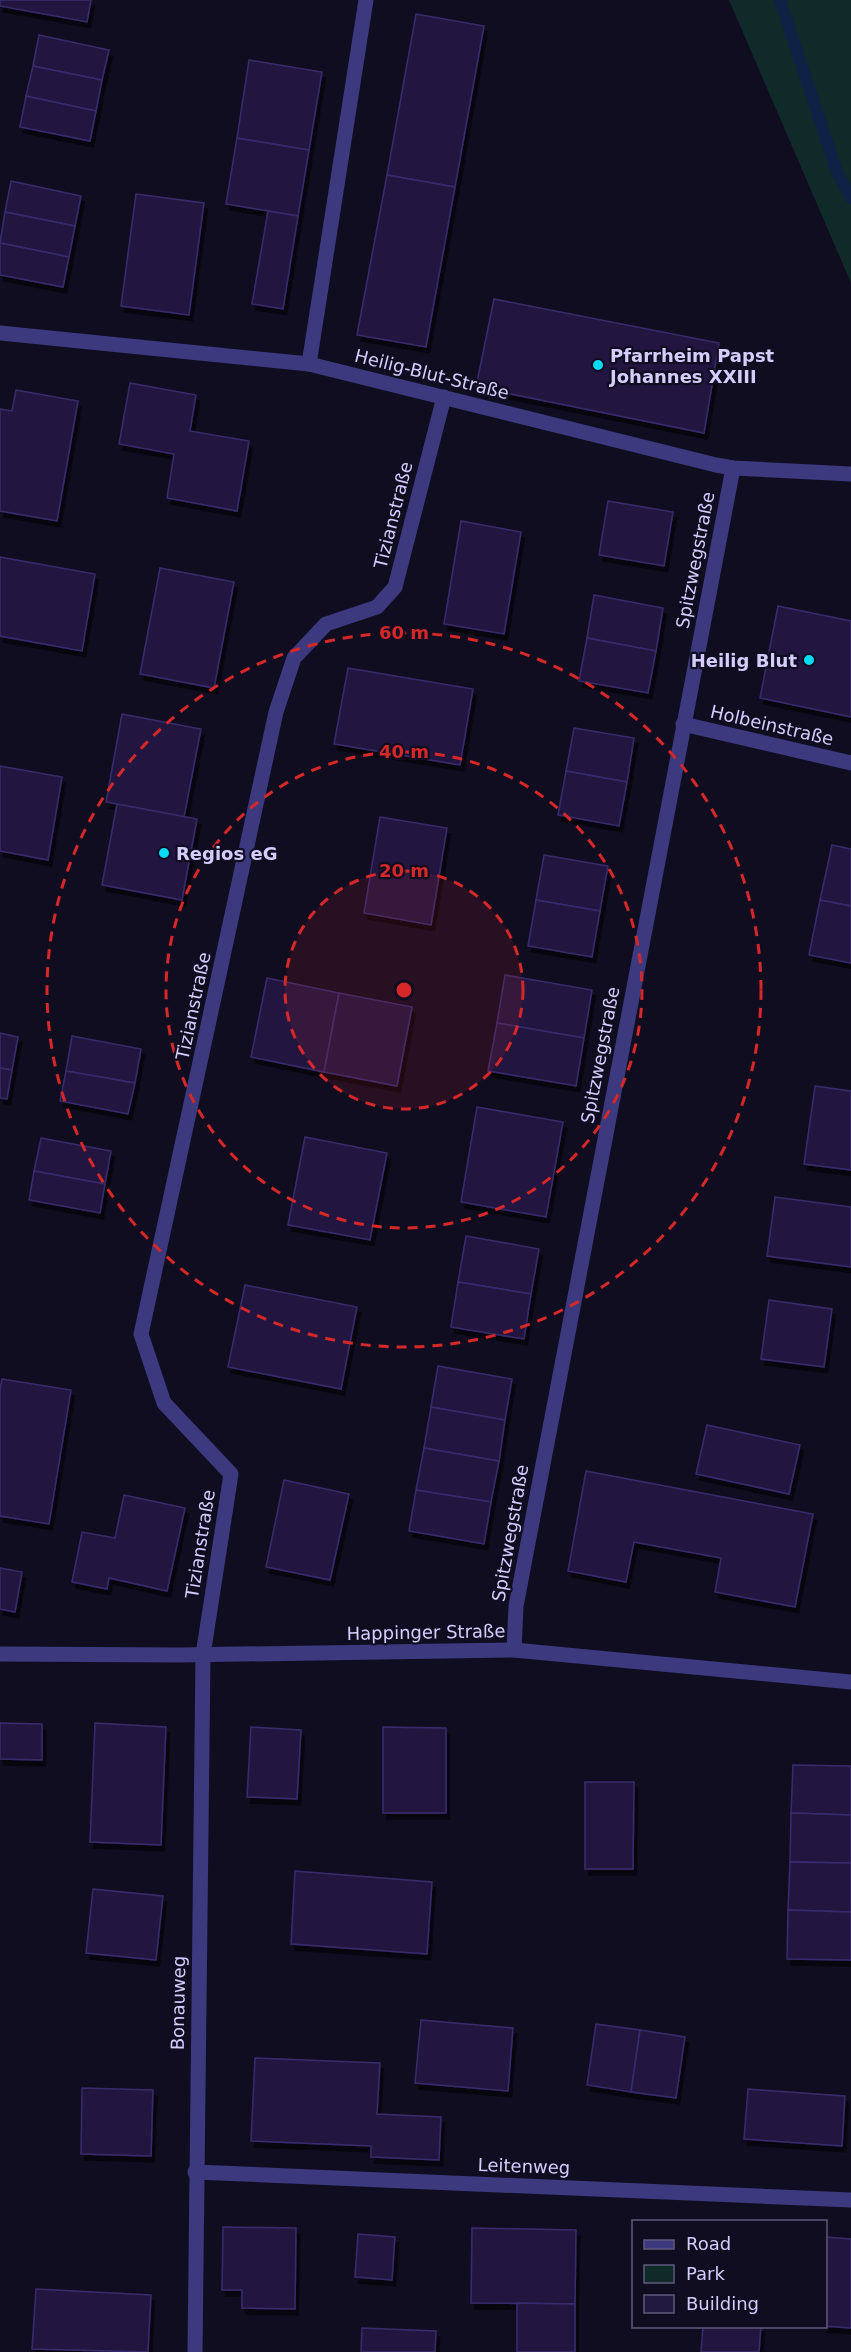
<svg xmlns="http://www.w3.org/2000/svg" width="851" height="2352" font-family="'DejaVu Sans',sans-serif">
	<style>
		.green { fill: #102a2a }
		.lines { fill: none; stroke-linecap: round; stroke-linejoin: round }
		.stream { stroke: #0d2245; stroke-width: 12 }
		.building { fill: #221941; stroke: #392c6d; stroke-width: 1.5; filter: url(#shadow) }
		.minor { stroke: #3c397f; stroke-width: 15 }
		.ring { fill: none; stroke: #d62828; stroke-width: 3; stroke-dasharray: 10 8 }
		.poi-dot { fill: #03daf5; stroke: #110d21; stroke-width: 2 }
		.labels { text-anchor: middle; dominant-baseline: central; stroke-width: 4.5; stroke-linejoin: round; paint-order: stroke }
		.poi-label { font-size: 18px; font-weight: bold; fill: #d4cdfe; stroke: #110d21; text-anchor: start }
		.street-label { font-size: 18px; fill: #d4cdfe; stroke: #110d21 }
		.centre { fill: #d62828; stroke: #110d21; stroke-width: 3 }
		.ring-label { font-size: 18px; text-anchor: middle; font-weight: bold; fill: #d62828; stroke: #110d21; stroke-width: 4.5; stroke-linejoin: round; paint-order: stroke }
	</style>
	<defs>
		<filter id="shadow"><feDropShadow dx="3.5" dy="6" stdDeviation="0" flood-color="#0009"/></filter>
	</defs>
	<rect width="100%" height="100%" fill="#110d21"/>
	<path class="green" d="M729,0H851V283Z"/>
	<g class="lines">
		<path class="stream" d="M780,0L837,172L851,198"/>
	</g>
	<g class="building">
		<path d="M0,0H91L87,22L0,6Z"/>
		<path d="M416,14L484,26L455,187L387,175Z"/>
		<path d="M39,35L109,50L102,80L33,66Z"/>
		<path d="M249,60L322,72L309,150L237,138Z"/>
		<path d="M33,66L102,80L96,111L26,96Z"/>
		<path d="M26,96L96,111L90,141L20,127Z"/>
		<path d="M237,138L309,150L298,216L226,204Z"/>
		<path d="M387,175L455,187L426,347L357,335Z"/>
		<path d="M11,181L81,196L75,226L5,212Z"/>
		<path d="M136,194L204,203L189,315L121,306Z"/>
		<path d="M268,211L298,216L283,309L252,304Z"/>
		<path d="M5,212L75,226L69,257L0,243Z"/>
		<path d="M0,243L69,257L63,287L0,275Z"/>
		<path d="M494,299L719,343L704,433L476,387Z"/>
		<path d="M130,383L196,395L190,431L249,441L237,511L167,498L174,454L119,444Z"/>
		<path d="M16,390L78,401L57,521L0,511V409L12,411Z"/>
		<path d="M608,501L673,512L664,566L599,555Z"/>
		<path d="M461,521L521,532L504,634L444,624Z"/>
		<path d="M0,557L95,574L82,651L0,636Z"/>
		<path d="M160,568L234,582L214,688L140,674Z"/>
		<path d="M594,595L663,608L656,651L587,638Z"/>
		<path d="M778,606L851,621V717L760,698Z"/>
		<path d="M587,638L656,651L648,693L579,681Z"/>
		<path d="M348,668L473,689L460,765L334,744Z"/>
		<path d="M122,714L201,729L184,817L106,802Z"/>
		<path d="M574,728L634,738L627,782L566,771Z"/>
		<path d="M0,766L62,777L48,860L0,851Z"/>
		<path d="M566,771L627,782L619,826L558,815Z"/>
		<path d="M117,804L197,819L182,900L102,885Z"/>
		<path d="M380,817L447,828L431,925L364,913Z"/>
		<path d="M832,845L851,849V906L820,900Z"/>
		<path d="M544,855L608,866L600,911L536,900Z"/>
		<path d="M536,900L600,911L592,957L528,946Z"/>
		<path d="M820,900L851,906V963L809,955Z"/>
		<path d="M505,975L592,990L584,1038L497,1023Z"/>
		<path d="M267,978L339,993L324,1072L251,1057Z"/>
		<path d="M339,993L412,1007L397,1086L324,1072Z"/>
		<path d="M497,1023L584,1038L576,1086L488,1071Z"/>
		<path d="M0,1033L18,1037L12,1070L0,1068Z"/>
		<path d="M72,1036L141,1049L135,1083L66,1071Z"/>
		<path d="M0,1068L12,1070L7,1099L0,1098Z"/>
		<path d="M66,1071L135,1083L128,1114L60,1101Z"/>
		<path d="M815,1086L851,1091V1170L804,1164Z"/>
		<path d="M477,1107L563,1122L546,1217L461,1202Z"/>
		<path d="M305,1137L387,1153L370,1240L288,1225Z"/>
		<path d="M41,1138L111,1151L105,1184L34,1171Z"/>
		<path d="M34,1171L105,1184L100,1213L29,1200Z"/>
		<path d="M775,1197L851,1207V1267L767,1256Z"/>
		<path d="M466,1236L539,1249L531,1294L458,1282Z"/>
		<path d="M458,1282L531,1294L524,1339L451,1327Z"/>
		<path d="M245,1285L357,1307L341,1389L228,1367Z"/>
		<path d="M769,1300L832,1309L824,1367L761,1359Z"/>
		<path d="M438,1366L512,1379L505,1420L431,1407Z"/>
		<path d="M2,1379L71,1390L49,1524L0,1516V1390Z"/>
		<path d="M431,1407L505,1420L499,1461L424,1448Z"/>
		<path d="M707,1425L800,1445L789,1494L696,1474Z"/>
		<path d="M424,1448L499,1461L491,1502L416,1490Z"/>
		<path d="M586,1471L813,1514L795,1607L715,1592L721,1558L634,1542L626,1582L568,1571Z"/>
		<path d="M284,1480L349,1494L330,1580L266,1567Z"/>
		<path d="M416,1490L491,1502L484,1544L409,1531Z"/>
		<path d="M124,1495L185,1508L167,1591L109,1578L107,1589L72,1582L82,1532L115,1538Z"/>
		<path d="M0,1568L22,1572L15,1612L0,1609Z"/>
		<path d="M0,1723L42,1724V1760L0,1759Z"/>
		<path d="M95,1723L166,1727L161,1845L90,1842Z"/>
		<path d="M251,1727L301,1730L297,1799L247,1797Z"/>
		<path d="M383,1727L446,1728V1813H383Z"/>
		<path d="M793,1765L851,1766V1815L791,1813Z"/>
		<path d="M585,1782H634L633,1869H585Z"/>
		<path d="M791,1813L851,1815V1863L790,1862Z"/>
		<path d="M790,1862L851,1863V1912L788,1910Z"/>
		<path d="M295,1871L432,1882L427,1954L291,1944Z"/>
		<path d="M93,1889L163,1896L156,1960L86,1953Z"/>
		<path d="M788,1910L851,1912V1960L787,1959Z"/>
		<path d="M421,2020L513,2028L508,2091L415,2083Z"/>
		<path d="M596,2024L640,2030L631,2092L587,2085Z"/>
		<path d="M640,2030L685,2037L676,2098L631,2092Z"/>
		<path d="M255,2058L380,2063L377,2114L441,2117L439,2160L371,2157V2146L251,2141Z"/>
		<path d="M82,2088L153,2090L151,2156L81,2154Z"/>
		<path d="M748,2089L845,2096L842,2146L744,2139Z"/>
		<path d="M223,2227L296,2228L295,2309L242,2308V2290H222Z"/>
		<path d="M472,2228L576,2230L575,2304L471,2303Z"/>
		<path d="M358,2234L395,2237L392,2280L355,2277Z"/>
		<path d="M826,2237L851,2239V2328L822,2326H826Z"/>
		<path d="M36,2289L151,2295L148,2352L32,2349Z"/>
		<path d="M517,2303L575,2304V2352H517Z"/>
		<path d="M703,2326H761L759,2352H701Z"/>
		<path d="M362,2328L436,2331L435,2352H361Z"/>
	</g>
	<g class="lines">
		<g class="minor">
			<path d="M0,333L309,364L716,465L733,468L851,474"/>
			<path d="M309,364L366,0"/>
			<path d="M683,724L851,763"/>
			<path d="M514,1650L516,1606L733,468"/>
			<path d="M0,1654L179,1655L514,1650L851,1682"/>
			<path d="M195,2172L851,2200"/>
			<path d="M195,2352L203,1655L231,1474L164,1403L141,1334L276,712L294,658L326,624L377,607L395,587L444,397"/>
		</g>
	</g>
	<circle cx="404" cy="990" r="119" fill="#d62828" fill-opacity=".12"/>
	<g class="ring">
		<circle cx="404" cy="990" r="119"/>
		<circle cx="404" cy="990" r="238"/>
		<circle cx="404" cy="990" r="357"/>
	</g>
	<g class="poi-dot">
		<circle cx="598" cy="365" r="6"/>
		<circle cx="809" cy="660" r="6"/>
		<circle cx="164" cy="853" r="6"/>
	</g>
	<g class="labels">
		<g class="poi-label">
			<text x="610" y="355">Pfarrheim Papst<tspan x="610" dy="21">Johannes XXIII</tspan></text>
			<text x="797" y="660" text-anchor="end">Heilig Blut</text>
			<text x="176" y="853">Regios eG</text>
		</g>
		<g class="street-label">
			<text transform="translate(432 374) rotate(14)">Heilig-Blut-Straße</text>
			<text transform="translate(393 515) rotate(-76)">Tizianstraße</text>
			<text transform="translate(695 560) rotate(-79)">Spitzwegstraße</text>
			<text transform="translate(772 725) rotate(13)">Holbeinstraße</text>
			<text transform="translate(193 1006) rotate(-78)">Tizianstraße</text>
			<text transform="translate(600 1055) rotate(-79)">Spitzwegstraße</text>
			<text transform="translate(510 1533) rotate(-80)">Spitzwegstraße</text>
			<text transform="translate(200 1544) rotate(-81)">Tizianstraße</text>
			<text transform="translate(426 1632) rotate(-1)">Happinger Straße</text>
			<text transform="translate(178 2003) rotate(-89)">Bonauweg</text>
			<text transform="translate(524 2166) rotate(2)">Leitenweg</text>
		</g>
	</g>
	<circle cx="404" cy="990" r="9" class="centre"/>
	<g class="ring-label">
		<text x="404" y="639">60 m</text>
		<text x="404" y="758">40 m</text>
		<text x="404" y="877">20 m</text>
	</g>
	<rect x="632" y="2220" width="195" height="108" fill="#110d21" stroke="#5f5a79" stroke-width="1.5"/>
	<rect x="644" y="2240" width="30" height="9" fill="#3c397f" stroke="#5f5a79" stroke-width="1.5"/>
	<text x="686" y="2250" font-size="18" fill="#d4cdfe">Road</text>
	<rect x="644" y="2265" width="30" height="18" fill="#102a2a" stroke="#5f5a79" stroke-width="1.5"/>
	<text x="686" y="2280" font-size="18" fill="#d4cdfe">Park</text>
	<rect x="644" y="2295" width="30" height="18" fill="#221941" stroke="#5f5a79" stroke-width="1.5"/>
	<text x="686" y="2310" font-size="18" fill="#d4cdfe">Building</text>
</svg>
